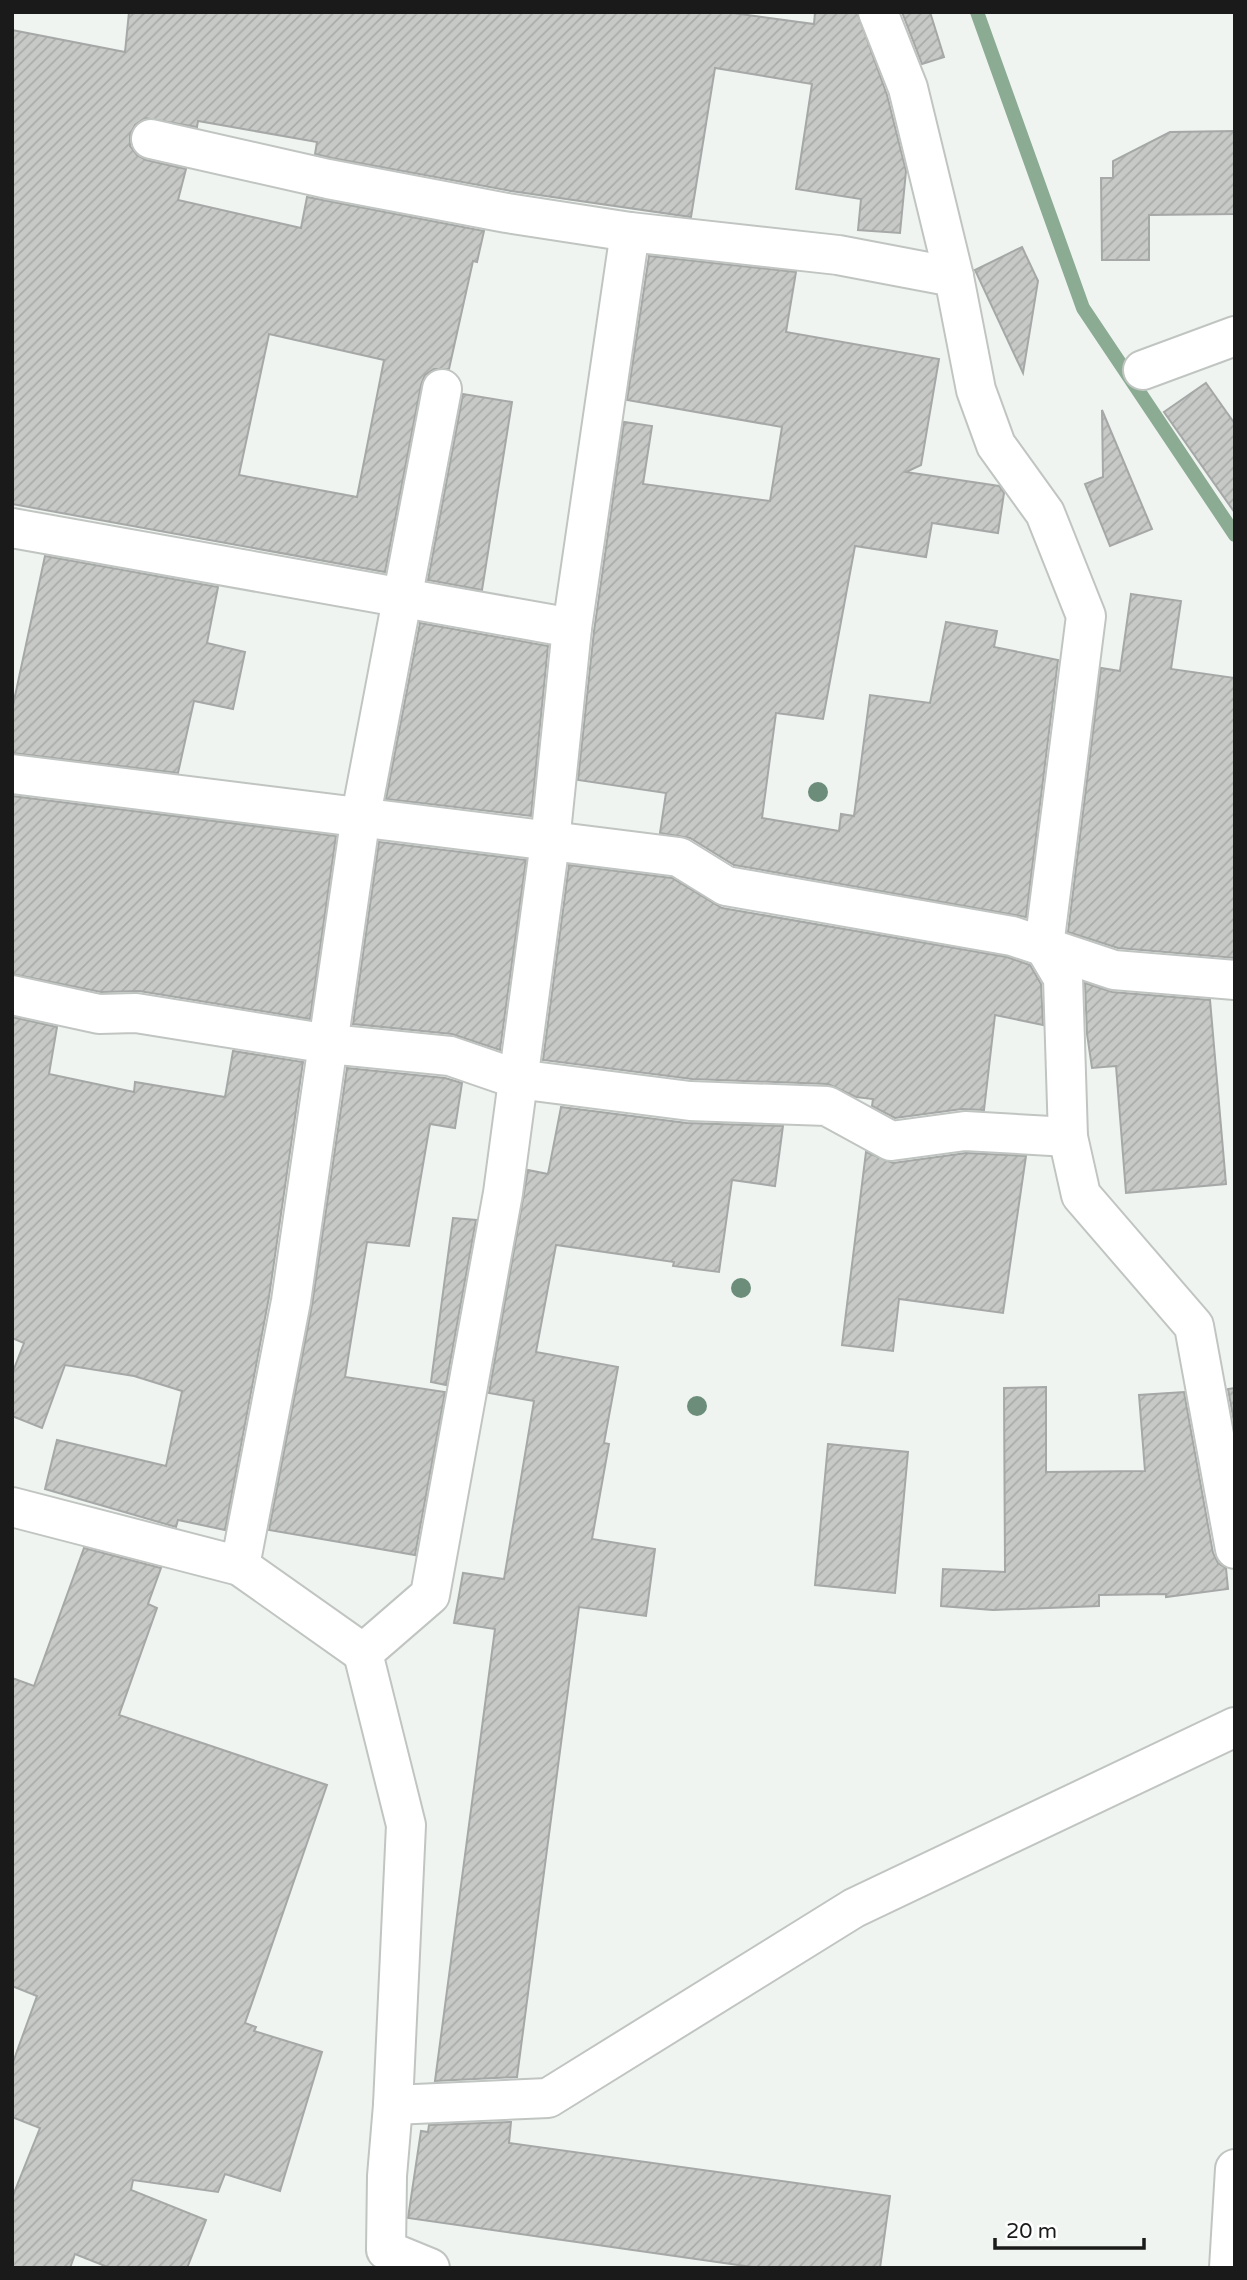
<svg xmlns="http://www.w3.org/2000/svg" width="1247" height="2280" font-family="'Varela Round',sans-serif">
	<style>
		.lines { fill: none; stroke-linecap: round; stroke-linejoin: round }
		.stream { stroke: #8bab93; stroke-width: 14 }
		.building { fill: url(#building-hatch); stroke: #a5a8a6; stroke-width: 2; fill-rule: evenodd }
		.minor-casing { stroke: #c1c5c2; stroke-width: 42 }
		.minor { stroke: #fff; stroke-width: 38 }
		.tree { fill: #6c8d7a }
	</style>
	<defs>
		<pattern id="building-hatch" width="6" height="6" patternUnits="userSpaceOnUse" patternTransform="scale(1.75)"><rect width="6" height="6" fill="#c6c9c6"/><path d="M-1 1l2-2M0 6l6-6M5 7l2-2" fill="none" stroke="#aaacaa"/></pattern>
	</defs>
	<rect width="100%" height="100%" fill="#f0f4f1"/>
	<g class="lines">
		<path class="stream" d="M977,12L1083,308L1235,535"/>
	</g>
	<g class="building">
		<path d="M129,12H726L814,24L815,12H857L887,95L906,171L900,233L858,230L861,199L796,189L812,84L715,68L691,217L511,191L332,158L315,154L317,142L198,121L197,127L145,118L135,125L130,135V146L137,155L146,160L186,169L178,200L301,228L307,197L484,231L477,262L473,261L449,369H434L425,375L421,385L385,572L12,504V30L125,52ZM269,334L384,360L357,497L239,475Z"/>
		<path d="M902,12H930L944,57L922,64Z"/>
		<path d="M1235,131V214L1149,215V260H1102L1101,178H1113V161L1170,132Z"/>
		<path d="M1022,247L1038,281L1023,373L975,270Z"/>
		<path d="M649,256L796,272L786,332L939,359L921,465L906,472L999,486L1004,493L998,533L932,523L926,557L855,546L823,719L776,713L762,818L839,831L841,814L854,816L870,695L930,703L946,622L997,631L994,647L1058,660L1026,917L734,865L690,838L660,833L666,793L578,780L594,631L624,422L652,426L643,484L770,501L782,427L627,400Z"/>
		<path d="M1206,383L1235,424V513L1164,412Z"/>
		<path d="M463,394L512,402L482,590L428,580Z"/>
		<path d="M1102,410L1152,529L1110,546L1085,484L1103,477Z"/>
		<path d="M45,556L218,587L207,643L245,652L233,709L194,701L178,773L12,753V710Z"/>
		<path d="M1131,594L1181,601L1171,669L1235,678V958L1118,948L1068,932L1101,668L1120,671Z"/>
		<path d="M420,623L548,646L531,816L386,799Z"/>
		<path d="M12,796L336,836L310,1019L139,991L101,992L12,974Z"/>
		<path d="M379,842L526,860L500,1050L452,1034L353,1024Z"/>
		<path d="M569,865L672,878L722,908L1007,957L1030,965L1041,984L1043,1025L995,1015L984,1110L962,1109L895,1118L872,1106L873,1099L856,1097L828,1084L692,1079L543,1060Z"/>
		<path d="M1085,983L1112,992L1210,1000L1226,1184L1126,1193L1116,1066L1092,1068L1087,1034Z"/>
		<path d="M12,1017L57,1027L49,1074L134,1092L135,1082L225,1097L233,1051L303,1062L269,1297L225,1530L178,1520L176,1527L45,1489L57,1440L166,1466L182,1391L134,1376L65,1365L42,1428L12,1416V1374L24,1343L12,1338Z"/>
		<path d="M347,1068L445,1078L462,1083L455,1128L430,1124L409,1246L367,1242L345,1377L445,1392L415,1555L269,1530L312,1305Z"/>
		<path d="M561,1107L687,1123L783,1126L775,1186L732,1180L719,1272L673,1266L674,1262L556,1245L536,1352L618,1367L604,1443L609,1444L592,1539L655,1549L646,1616L579,1607L517,2077L435,2081L495,1629L454,1623L463,1573L504,1579L534,1401L489,1393L528,1170L548,1174Z"/>
		<path d="M866,1152L893,1163L966,1153L1026,1156L1003,1313L899,1299L893,1351L842,1345Z"/>
		<path d="M453,1218L476,1220L446,1385L431,1382Z"/>
		<path d="M1046,1387V1472L1145,1471L1139,1395L1184,1392L1213,1553L1218,1563L1226,1568L1228,1589L1166,1597V1594L1099,1595V1606L993,1610L941,1606L943,1569L1005,1572L1004,1388Z"/>
		<path d="M1235,1388V1427L1228,1389Z"/>
		<path d="M828,1444L908,1452L895,1593L815,1585Z"/>
		<path d="M84,1548L161,1568L148,1604L157,1608L119,1715L327,1785L245,2023L256,2027L254,2031L322,2052L280,2191L225,2174L218,2192L133,2180L131,2190L206,2220L187,2268H110L75,2254L70,2268H12V2198L40,2128L12,2117V2065L37,1996L12,1986V1678L34,1686Z"/>
		<path d="M511,2122L509,2143L890,2196L880,2268H759L408,2218L421,2131L428,2132L429,2125Z"/>
	</g>
	<g class="lines">
		<defs>
			<g id="minor">
				<path d="M878,12L908,88L954,277"/>
				<path d="M151,139L328,179L507,213L630,232L838,255L954,277L976,390L996,445L1045,513L1086,616L1044,946L1063,978L1068,1137L1081,1195L1194,1326L1235,1549"/>
				<path d="M1143,370L1235,336"/>
				<path d="M12,528L572,628"/>
				<path d="M12,774L679,857L726,886L1012,936L1114,970L1235,980"/>
				<path d="M12,995L99,1014L136,1013L329,1044L450,1056L517,1079L690,1101L827,1106L891,1141L965,1131L1068,1137"/>
				<path d="M12,1507L240,1566L363,1653L430,1595L503,1193L550,842L572,628L630,232"/>
				<path d="M240,1566L291,1301L361,815L442,389"/>
				<path d="M363,1653L406,1825L393,2105L387,2176L386,2250L430,2268"/>
				<path d="M393,2105L548,2098L854,1908L1235,1727"/>
				<path d="M1229,2268L1235,2169"/>
			</g>
		</defs>
		<use href="#minor" class="minor-casing"/>
		<use href="#minor" class="minor"/>
	</g>
	<g class="tree">
		<circle cx="818" cy="792" r="10"/>
		<circle cx="741" cy="1288" r="10"/>
		<circle cx="697" cy="1406" r="10"/>
	</g>
	<rect width="1247" height="2280" fill="none" stroke="#191a19" stroke-width="28"/>
	<path d="M995 2238v10h149v-10" fill="none" stroke="#191a19" stroke-width="3.5"/>
	<text x="1006" y="2238" font-size="21" fill="#191a19" stroke="#ffffff" stroke-width="5" paint-order="stroke">20 m</text>
</svg>
